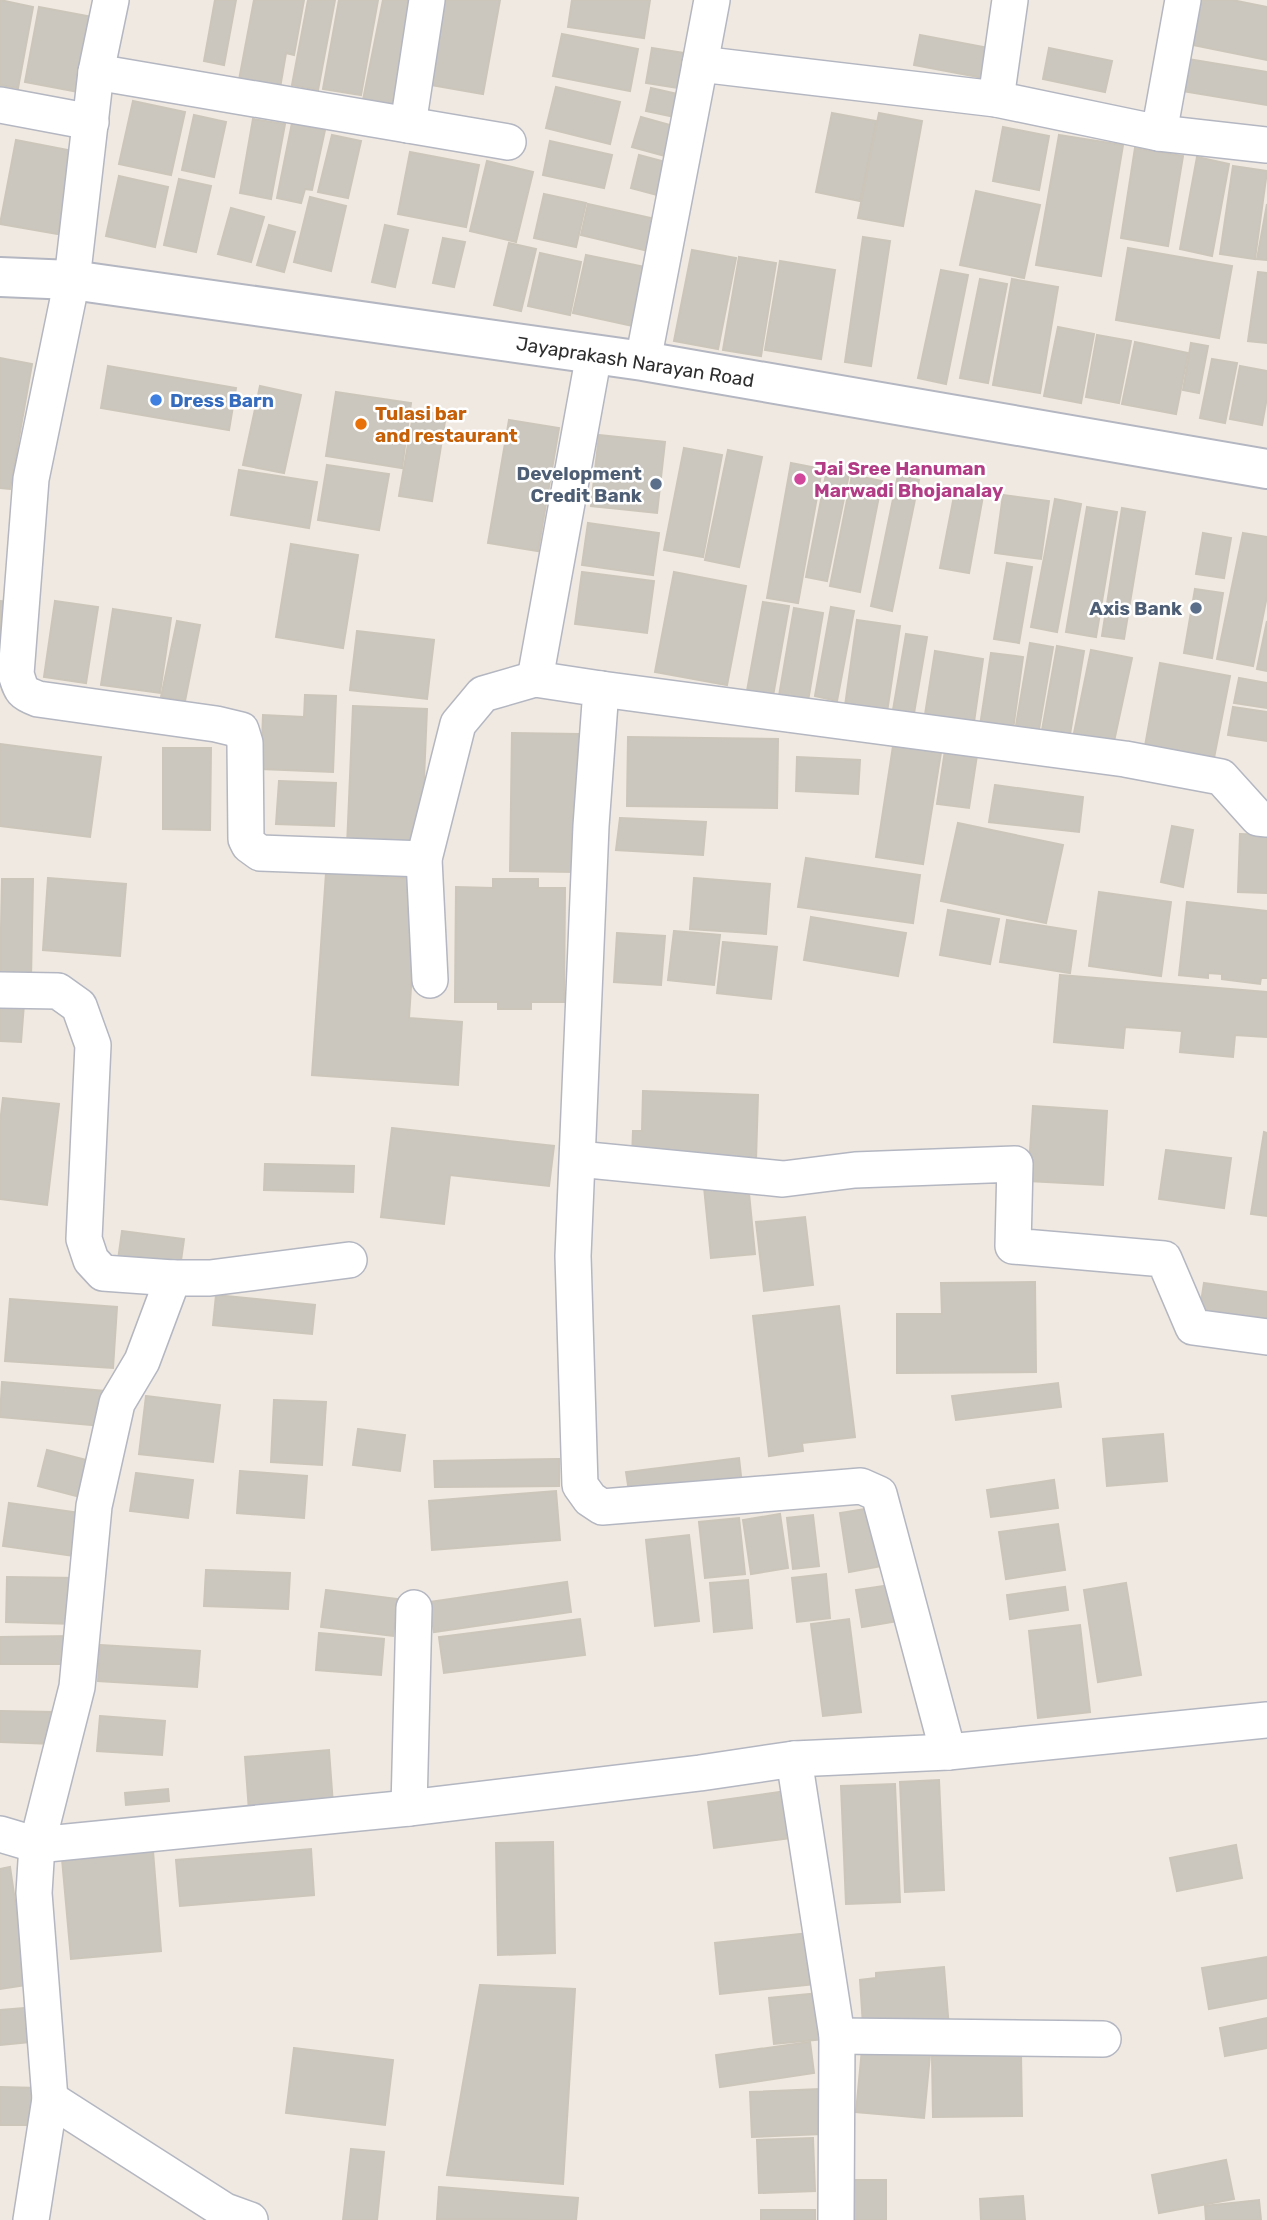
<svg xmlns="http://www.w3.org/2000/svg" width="1267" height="2220" font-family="Rubik,sans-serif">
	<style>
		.building { fill: #cbc7bf; stroke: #cbc5ba; stroke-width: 2 }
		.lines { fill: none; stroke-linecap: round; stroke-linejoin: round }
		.street-casing { stroke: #b4b7c1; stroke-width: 38 }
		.secondary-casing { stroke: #b4b7c1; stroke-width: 42 }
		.street { stroke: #fff; stroke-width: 35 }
		.secondary { stroke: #fff; stroke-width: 38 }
		.shop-dot { fill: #3f7fe0; stroke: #fff; stroke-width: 2.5 }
		.food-dot { fill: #e8710a; stroke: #fff; stroke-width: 2.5 }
		.hotel-dot { fill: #d1479c; stroke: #fff; stroke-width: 2.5 }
		.service-dot { fill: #5c6f8a; stroke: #fff; stroke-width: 2.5 }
		.labels { text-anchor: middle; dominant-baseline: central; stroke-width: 5; stroke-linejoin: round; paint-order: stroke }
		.street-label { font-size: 19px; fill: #2e2e2e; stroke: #fff }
		.shop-label { font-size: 19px; font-weight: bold; fill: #366cbe; stroke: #fff; text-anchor: start }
		.food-label { font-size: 19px; font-weight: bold; fill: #c56008; stroke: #fff; text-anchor: start }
		.hotel-label { font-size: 19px; font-weight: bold; fill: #b23c85; stroke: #fff; text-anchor: start }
		.service-label { font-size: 19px; font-weight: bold; fill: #4e5e75; stroke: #fff; text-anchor: end }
	</style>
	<rect width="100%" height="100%" fill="#efe9e1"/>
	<g class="building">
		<path d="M0,0L33,7L18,88L0,85Z"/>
		<path d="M215,0H236L224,65L204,61Z"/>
		<path d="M254,0H304L294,55L286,53L280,88L239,80Z"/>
		<path d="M308,0H335L318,90L292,85Z"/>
		<path d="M339,0H378L361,95L323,89Z"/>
		<path d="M383,0H413L392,106L363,100Z"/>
		<path d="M440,0H500L483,94L425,84Z"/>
		<path d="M572,0H650L644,38L568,27Z"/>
		<path d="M1197,0H1232L1267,7V60L1188,44Z"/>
		<path d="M39,7L98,18L84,93L25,82Z"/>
		<path d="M562,34L638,49L630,91L553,76Z"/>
		<path d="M920,35L994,49L989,79L914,65Z"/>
		<path d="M652,48L691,54L685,89L646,83Z"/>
		<path d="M1049,48L1112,61L1105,92L1043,79Z"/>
		<path d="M1188,59L1267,72V105L1182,91Z"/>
		<path d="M556,87L620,102L610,144L546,128Z"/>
		<path d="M651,88L695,98L689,120L646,111Z"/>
		<path d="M133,101L185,112L171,175L119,164Z"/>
		<path d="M832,113L876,121L860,201L816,192Z"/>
		<path d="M879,113L922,121L903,226L858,218Z"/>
		<path d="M194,115L226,122L214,177L182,170Z"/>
		<path d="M641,117L684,129L676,159L632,147Z"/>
		<path d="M253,119L285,124L271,199L240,193Z"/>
		<path d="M292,123L325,130L312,190L305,189L301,203L277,198Z"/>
		<path d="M1003,127L1049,136L1039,190L993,181Z"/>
		<path d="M332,135L361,141L348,198L318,192Z"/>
		<path d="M1059,135L1123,145L1101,276L1036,265Z"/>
		<path d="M16,140L73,151L58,234L0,224Z"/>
		<path d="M550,141L612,155L604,188L543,175Z"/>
		<path d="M1135,148L1183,156L1168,246L1121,238Z"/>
		<path d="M410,152L479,165L466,227L398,214Z"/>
		<path d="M639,155L684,167L676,200L631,188Z"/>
		<path d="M1197,157L1229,164L1212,256L1180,249Z"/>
		<path d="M487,161L533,172L516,242L470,231Z"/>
		<path d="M1233,166L1267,171L1255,259L1220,254Z"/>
		<path d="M119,176L168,187L155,247L106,236Z"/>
		<path d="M179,179L211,186L196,252L164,245Z"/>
		<path d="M976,191L1040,205L1024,278L960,265Z"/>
		<path d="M544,194L586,203L576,247L534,238Z"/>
		<path d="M310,197L346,206L331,271L294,262Z"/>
		<path d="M588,204L673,223L665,255L581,235Z"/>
		<path d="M1267,204V260L1257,259Z"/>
		<path d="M231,208L264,217L251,262L218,254Z"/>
		<path d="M269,225L295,232L284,272L257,265Z"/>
		<path d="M385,225L408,230L395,287L372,282Z"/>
		<path d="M863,237L890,241L871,366L845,362Z"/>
		<path d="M443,238L465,242L454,287L433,283Z"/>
		<path d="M509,243L536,249L521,311L494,305Z"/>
		<path d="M1128,248L1232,266L1219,338L1116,320Z"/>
		<path d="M692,250L736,258L718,349L674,341Z"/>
		<path d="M540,253L581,262L570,315L528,306Z"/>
		<path d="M586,255L645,267L633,326L573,313Z"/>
		<path d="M739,257L776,263L761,356L723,350Z"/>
		<path d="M780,261L835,270L821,359L765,350Z"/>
		<path d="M941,270L968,275L946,384L918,378Z"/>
		<path d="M1258,272L1267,273V343L1248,341Z"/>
		<path d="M980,279L1007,284L988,383L960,378Z"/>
		<path d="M1012,279L1058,287L1040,393L993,385Z"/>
		<path d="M1058,327L1094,334L1081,403L1044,396Z"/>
		<path d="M1097,335L1131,341L1119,403L1086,397Z"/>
		<path d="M1135,342L1188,353L1176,414L1122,404Z"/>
		<path d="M1191,343L1208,346L1199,393L1183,390Z"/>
		<path d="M0,358L32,364L10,489L0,488Z"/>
		<path d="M1212,359L1237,363L1225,423L1200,418Z"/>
		<path d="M108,366L236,388L229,430L101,408Z"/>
		<path d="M1240,366L1267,371V397L1262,425L1230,419Z"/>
		<path d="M260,386L301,395L284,473L243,465Z"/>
		<path d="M336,392L411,403L402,468L326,456Z"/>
		<path d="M414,410L446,415L432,501L399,496Z"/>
		<path d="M509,420L559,428L538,551L488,543Z"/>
		<path d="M599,435L665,442L657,513L591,506Z"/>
		<path d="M684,448L722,455L703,557L664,550Z"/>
		<path d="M728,450L762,457L739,567L705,560Z"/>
		<path d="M791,463L822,469L798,603L767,598Z"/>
		<path d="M327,465L389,474L379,530L318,520Z"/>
		<path d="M827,469L849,474L827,581L806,577Z"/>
		<path d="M239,470L317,482L309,528L231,515Z"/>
		<path d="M852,475L882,481L860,592L830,586Z"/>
		<path d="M898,475L919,480L892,611L871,606Z"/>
		<path d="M955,491L983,496L969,573L940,568Z"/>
		<path d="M1003,495L1049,501L1041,559L995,553Z"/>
		<path d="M1055,499L1081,504L1057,632L1031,627Z"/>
		<path d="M1087,507L1117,512L1096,637L1066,632Z"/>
		<path d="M1122,508L1145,512L1124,639L1102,636Z"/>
		<path d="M588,523L659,533L653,575L582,565Z"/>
		<path d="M1203,533L1231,538L1224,578L1196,574Z"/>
		<path d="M1243,533L1267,537V596L1253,666L1217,659Z"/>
		<path d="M291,544L358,555L343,648L276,637Z"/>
		<path d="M1007,563L1032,567L1019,643L994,639Z"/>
		<path d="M582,572L654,581L647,633L575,624Z"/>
		<path d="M674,572L746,586L727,685L655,672Z"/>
		<path d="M1195,589L1223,593L1212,658L1184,653Z"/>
		<path d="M0,601L10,602L0,666Z"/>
		<path d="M55,601L98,607L86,683L44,677Z"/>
		<path d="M763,602L789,606L773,696L747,691Z"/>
		<path d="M831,607L854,611L837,701L815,696Z"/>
		<path d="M794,608L823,613L808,701L779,696Z"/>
		<path d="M113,609L171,618L160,693L101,685Z"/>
		<path d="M857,620L900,626L887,712L845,706Z"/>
		<path d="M177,621L200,625L185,701L161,697Z"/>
		<path d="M1267,621V671L1257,669Z"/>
		<path d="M357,631L434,640L427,699L350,690Z"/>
		<path d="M906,634L927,637L913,719L892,716Z"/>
		<path d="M1030,643L1053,647L1038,735L1015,731Z"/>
		<path d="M1057,646L1084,651L1069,740L1041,736Z"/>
		<path d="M1091,650L1132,658L1113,746L1073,738Z"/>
		<path d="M935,651L983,659L973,729L924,721Z"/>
		<path d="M991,653L1023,657L1013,730L980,726Z"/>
		<path d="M1160,663L1230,676L1214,758L1145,746Z"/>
		<path d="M1239,678L1267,683V708L1234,703Z"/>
		<path d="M305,695L336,696L333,772L261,769L263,715L304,717Z"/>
		<path d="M353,706L427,709L421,849L347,846Z"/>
		<path d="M1233,707L1267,712V741L1228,735Z"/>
		<path d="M512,733L578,734L576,872L510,871Z"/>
		<path d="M895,733L943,740L923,864L876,857Z"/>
		<path d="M628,737L778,739L777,808L627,806Z"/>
		<path d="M947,737L979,742L969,808L937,804Z"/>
		<path d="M0,744L101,757L90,837L0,826Z"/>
		<path d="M163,748H211L210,830L163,829Z"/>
		<path d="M797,757L860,760L858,794L796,791Z"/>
		<path d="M279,781L336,783L334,826L276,824Z"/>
		<path d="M995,785L1083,797L1079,832L989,822Z"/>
		<path d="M620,818L706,822L703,855L616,850Z"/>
		<path d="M958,823L1063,845L1046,923L941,901Z"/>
		<path d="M1172,826L1193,830L1183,887L1161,882Z"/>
		<path d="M1240,834L1267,835V893L1238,892Z"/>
		<path d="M806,858L920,875L913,923L798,907Z"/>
		<path d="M326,873L418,879L409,1018L462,1022L458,1085L312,1075Z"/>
		<path d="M48,878L126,884L120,956L43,950Z"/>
		<path d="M694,878L770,884L766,934L690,929Z"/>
		<path d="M2,879H33L31,979L0,978Z"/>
		<path d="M493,879H538V888H565L564,1002H531V1009H498V1002H455L456,887L493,888Z"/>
		<path d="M1099,892L1171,902L1161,976L1089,966Z"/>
		<path d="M1187,902L1267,911V978H1261L1260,984L1222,979V974L1208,973V978L1179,975Z"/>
		<path d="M948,910L999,919L990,964L940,955Z"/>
		<path d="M811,917L906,933L898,976L804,960Z"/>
		<path d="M1007,920L1076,931L1070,973L1000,962Z"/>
		<path d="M674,931L720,935L714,985L668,980Z"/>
		<path d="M617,933L665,936L661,985L614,982Z"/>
		<path d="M723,942L777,947L771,999L717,993Z"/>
		<path d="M1060,975L1267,992V1037L1235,1035L1233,1057L1180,1052L1182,1031L1125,1027L1123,1048L1054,1042Z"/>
		<path d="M0,1003L24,1004L21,1042L0,1041Z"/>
		<path d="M643,1091L758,1095L756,1160L632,1157L633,1131H642Z"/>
		<path d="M3,1098L59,1104L47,1205L0,1199V1123Z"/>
		<path d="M1033,1106L1107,1111L1103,1185L1028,1181Z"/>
		<path d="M392,1128L554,1146L549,1186L450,1175L444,1224L381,1217Z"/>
		<path d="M1264,1132L1267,1133V1216L1251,1214Z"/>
		<path d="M1166,1150L1231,1158L1224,1208L1159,1199Z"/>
		<path d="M265,1164L354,1166L353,1192L264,1190Z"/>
		<path d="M748,1183L755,1254L711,1258L704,1187Z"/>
		<path d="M805,1217L813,1285L764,1291L756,1222Z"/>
		<path d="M122,1231L184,1239L180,1268L118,1260Z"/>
		<path d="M1035,1282L1036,1372L897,1373V1314H942L941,1283Z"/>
		<path d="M1204,1283L1267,1292V1326L1199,1315Z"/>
		<path d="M216,1295L315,1305L312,1334L213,1325Z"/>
		<path d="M10,1299L117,1307L113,1368L5,1361Z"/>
		<path d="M839,1306L855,1437L802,1443L803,1451L769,1456L753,1316Z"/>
		<path d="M2,1382L105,1391L102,1426L0,1417Z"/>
		<path d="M1058,1383L1061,1407L956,1420L952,1396Z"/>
		<path d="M146,1396L220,1405L213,1462L139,1454Z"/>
		<path d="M274,1400L326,1402L322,1465L271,1462Z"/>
		<path d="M358,1429L405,1435L400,1471L353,1465Z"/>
		<path d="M1163,1434L1167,1481L1107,1486L1103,1439Z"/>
		<path d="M47,1450L98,1463L88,1499L38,1486Z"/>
		<path d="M739,1458L742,1485L630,1498L626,1472Z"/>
		<path d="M559,1459V1486L435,1487L434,1461Z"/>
		<path d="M240,1471L307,1476L304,1518L237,1513Z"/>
		<path d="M136,1473L193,1480L188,1518L130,1511Z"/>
		<path d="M1054,1480L1058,1508L991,1517L987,1490Z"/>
		<path d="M556,1491L560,1540L432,1550L429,1501Z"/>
		<path d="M9,1503L88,1514L82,1557L3,1546Z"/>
		<path d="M878,1507L887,1565L849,1572L840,1513Z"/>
		<path d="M780,1514L788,1568L751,1574L743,1520Z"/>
		<path d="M813,1515L819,1566L793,1569L787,1518Z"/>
		<path d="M739,1518L745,1574L705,1578L699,1522Z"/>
		<path d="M1058,1524L1065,1570L1006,1579L999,1532Z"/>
		<path d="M689,1535L699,1621L655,1626L646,1540Z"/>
		<path d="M206,1570L290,1573L288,1609L204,1606Z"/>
		<path d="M826,1574L830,1618L797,1622L792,1578Z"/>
		<path d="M7,1577L77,1578L76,1624L6,1622Z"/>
		<path d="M748,1580L752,1628L714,1632L710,1583Z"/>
		<path d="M567,1582L571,1612L434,1632L429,1602Z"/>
		<path d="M1126,1583L1141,1675L1098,1682L1084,1590Z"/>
		<path d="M898,1584L904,1620L862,1627L856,1590Z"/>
		<path d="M1065,1587L1068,1610L1010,1619L1007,1595Z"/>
		<path d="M326,1590L398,1599L393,1636L321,1627Z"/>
		<path d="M580,1619L585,1655L444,1673L439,1637Z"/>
		<path d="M849,1619L861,1712L823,1716L811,1624Z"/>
		<path d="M1080,1625L1090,1712L1038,1718L1029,1631Z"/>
		<path d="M319,1633L384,1639L381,1675L316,1670Z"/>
		<path d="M73,1636V1664H0V1637Z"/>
		<path d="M100,1645L200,1651L197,1687L98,1681Z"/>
		<path d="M0,1711L55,1712L54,1744L0,1742Z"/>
		<path d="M100,1716L165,1721L162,1755L97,1751Z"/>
		<path d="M329,1750L333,1805L249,1811L245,1757Z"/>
		<path d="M939,1780L944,1890L905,1892L900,1782Z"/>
		<path d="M895,1784L900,1902L846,1904L841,1786Z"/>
		<path d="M168,1789L169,1801L126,1805L125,1793Z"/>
		<path d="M794,1790L800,1837L714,1848L708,1802Z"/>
		<path d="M553,1842L555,1953L498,1955L496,1843Z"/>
		<path d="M1236,1845L1242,1878L1177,1891L1170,1858Z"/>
		<path d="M311,1849L314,1895L180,1906L176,1860Z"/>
		<path d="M153,1851L161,1951L71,1959L62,1859Z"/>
		<path d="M10,1867L19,1928L30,1926L33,1984L0,1989V1869Z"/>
		<path d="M809,1933L815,1984L720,1994L715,1943Z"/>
		<path d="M1267,1957V1998L1209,2009L1202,1968Z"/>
		<path d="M944,1967L949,2028L863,2025L860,1980L876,1978V1973Z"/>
		<path d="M480,1985L575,1989L563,2184L447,2175Z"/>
		<path d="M819,1993L824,2039L774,2044L769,1998Z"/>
		<path d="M36,2007L40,2041L0,2045V2010Z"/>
		<path d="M1267,2018V2048L1225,2056L1220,2028Z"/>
		<path d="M810,2042L814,2073L720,2087L716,2055Z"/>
		<path d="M294,2048L393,2060L385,2125L286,2113Z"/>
		<path d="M862,2049L930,2055L924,2118L856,2112Z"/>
		<path d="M1021,2054L1022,2116L933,2117L932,2056Z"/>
		<path d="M0,2087L39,2088L38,2125H0Z"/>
		<path d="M820,2089L822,2134L752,2137L750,2092Z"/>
		<path d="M813,2138L815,2191L759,2193L757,2140Z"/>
		<path d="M351,2149L384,2152L377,2220H343Z"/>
		<path d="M1226,2160L1234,2199L1159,2213L1152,2175Z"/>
		<rect x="842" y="2180" width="44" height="40"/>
		<path d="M439,2187L578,2198L576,2220L437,2219Z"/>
		<path d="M1023,2196L1025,2220H981L980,2199Z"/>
		<path d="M1259,2200L1261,2220H1206L1205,2206Z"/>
		<rect x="761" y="2210" width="54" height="10"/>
	</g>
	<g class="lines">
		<defs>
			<g id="street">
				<path d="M111,0L96,72L72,280L31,479L16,674C21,690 21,693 38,699L216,724L241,730L245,743L246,839L249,845L260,853L424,859"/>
				<path d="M700,64L712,0"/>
				<path d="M96,72L508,142"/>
				<path d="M996,99L1010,0"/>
				<path d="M0,105L91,122"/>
				<path d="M408,125L427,0"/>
				<path d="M1159,133L1183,0"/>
				<path d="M643,361L700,64L996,99L1159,133L1267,145"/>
				<path d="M535,679L594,354"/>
				<path d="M601,689L1125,759L1221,777L1258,818L1267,819"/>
				<path d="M430,980L424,859L458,724L483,694L535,679L601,689L591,826L573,1256L580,1485L590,1499L602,1507L861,1486L879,1494L948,1752"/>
				<path d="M0,990L58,991L79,1006L93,1045L84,1239L91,1260L103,1273L173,1278"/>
				<path d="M578,1159L783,1179L855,1170L1015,1164L1013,1246L1164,1259L1193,1327L1267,1337"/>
				<path d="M794,1759L837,2036L836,2220"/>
				<path d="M409,1808L414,1608"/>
				<path d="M0,1834L37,1845L409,1808L700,1773L794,1759L948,1752L1267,1720"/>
				<path d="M837,2036L1103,2039"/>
				<path d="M50,2099L225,2211L250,2220"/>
				<path d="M31,2220L50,2099L34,1893L37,1845L77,1687L94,1506L117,1403L142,1361L173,1278H210L349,1260"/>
			</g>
			<path id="secondary" d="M0,277L72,280L643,361L1267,469"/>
		</defs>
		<use href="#street" class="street-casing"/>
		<use href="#secondary" class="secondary-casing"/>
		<use href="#street" class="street"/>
		<use href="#secondary" class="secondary"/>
	</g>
	<circle class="shop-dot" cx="156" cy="400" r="7"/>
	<circle class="food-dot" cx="361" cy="424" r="7"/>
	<circle class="hotel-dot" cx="800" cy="479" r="7"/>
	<g class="service-dot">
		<circle cx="656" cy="484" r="7"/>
		<circle cx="1196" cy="608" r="7"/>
	</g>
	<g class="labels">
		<g class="street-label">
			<text transform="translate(635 362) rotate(9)">Jayaprakash Narayan Road</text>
		</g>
		<g class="shop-label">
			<text x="170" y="400">Dress Barn</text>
		</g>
		<g class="food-label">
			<text x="375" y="413">Tulasi bar<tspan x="375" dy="22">and restaurant</tspan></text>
		</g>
		<g class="hotel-label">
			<text x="814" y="468">Jai Sree Hanuman<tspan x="814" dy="22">Marwadi Bhojanalay</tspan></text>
		</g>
		<g class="service-label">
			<text x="642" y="473">Development<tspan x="642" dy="22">Credit Bank</tspan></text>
			<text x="1182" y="608">Axis Bank</text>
		</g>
	</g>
</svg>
